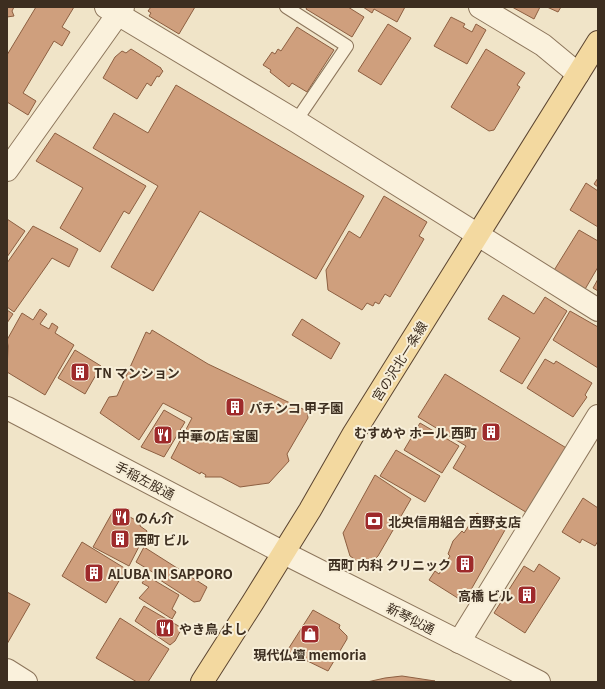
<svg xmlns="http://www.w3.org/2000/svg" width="605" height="689" font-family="Georgia,'Noto Sans JP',serif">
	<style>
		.building { fill: #cf9f7d; stroke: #8d5f41 }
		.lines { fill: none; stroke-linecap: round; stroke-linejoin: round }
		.service-casing { stroke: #8d765c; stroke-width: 14 }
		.minor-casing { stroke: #8d765c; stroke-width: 24 }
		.tertiary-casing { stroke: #8d765c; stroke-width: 24 }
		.primary-casing { stroke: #5b4430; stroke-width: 24 }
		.service { stroke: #faf1dc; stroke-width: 12 }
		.minor { stroke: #faf1dc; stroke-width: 22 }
		.tertiary { stroke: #faf1dc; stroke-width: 22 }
		.primary { stroke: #f3d9a0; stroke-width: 22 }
		.labels { text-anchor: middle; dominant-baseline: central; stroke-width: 4; stroke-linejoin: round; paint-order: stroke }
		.street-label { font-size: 13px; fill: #3d2e20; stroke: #f7eed8 }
		.poi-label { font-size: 13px; font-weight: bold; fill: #3d2e20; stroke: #f7eed8; text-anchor: start }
	</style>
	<rect width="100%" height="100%" fill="#f0e4c8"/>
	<g class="building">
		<path d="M7,7H14L12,11L14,16L7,17Z"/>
		<path d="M36,7H74L62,27L70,32L62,46L54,41L23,93L36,101L28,115L7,102V55Z"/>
		<path d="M151,7H195L179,34L149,16L151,13L148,11Z"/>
		<path d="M307,7H348L364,17L352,37L306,9Z"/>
		<path d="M363,7H405L397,22L374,9L372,13Z"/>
		<path d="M512,7H540L534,19Z"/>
		<path d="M547,7H561L558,12Z"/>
		<path d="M451,17L465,24L463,27L472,32L476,24L486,30L467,64L434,46Z"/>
		<path d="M388,24L411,38L381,85L358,71Z"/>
		<path d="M297,27L334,50L307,92L292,83L289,87L270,72L271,70L263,65L272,52L275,54L278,49L281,51Z"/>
		<path d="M131,49L161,68V69L163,71L159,77L157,76L151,86L147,83L137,99L103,78L115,57L122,51L126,53Z"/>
		<path d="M486,49L525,73L517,85L520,87L494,130L489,131L451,107Z"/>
		<path d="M176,85L364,196L316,279L200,211L153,291L111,267L158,186L93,148L114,113L148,133Z"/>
		<path d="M55,133L146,186L129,214L124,211L100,252L60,228L83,188L36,161Z"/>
		<path d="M598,178V187L594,184Z"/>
		<path d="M586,183L598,191V227L570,210Z"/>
		<path d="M384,196L427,222L419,236L424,239L390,297L385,294L379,304L375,302L373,306L367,303L362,310L328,290L326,270L349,231L360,238Z"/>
		<path d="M7,219L25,231L7,257Z"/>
		<path d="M33,226L78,249L69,267L52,258L14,312L7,307V263Z"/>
		<path d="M579,230L598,241V267L584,291L553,272Z"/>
		<path d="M598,279V291L593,288Z"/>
		<path d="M503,295L534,314L545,297L567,311L522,384L500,371L520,338L488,319Z"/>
		<path d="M40,309L47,314L40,324L49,329L52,323L58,327L55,333L74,345L45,395L7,372L8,346L7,340L22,313L33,320Z"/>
		<path d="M7,310L13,314L7,323Z"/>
		<path d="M570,311L598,327V368L553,340Z"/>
		<path d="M302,319L340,343L331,359L292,335Z"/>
		<path d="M152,330L208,364L307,411L308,418L287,454L289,461L269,483L240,487L221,477H205L206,475L201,472L200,474L171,458L192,418L163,403L139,440L100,413L109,397L117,396L146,332L150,334Z"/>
		<path d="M75,350L101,366L85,394L58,378Z"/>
		<path d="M545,359L554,364L556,361L592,383L585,395L587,397L573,417L527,388Z"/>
		<path d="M445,374L568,449L529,514L453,468L466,446L418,417Z"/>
		<path d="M164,410L185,422L164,457L141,447Z"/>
		<path d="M420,423L459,446L442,473L404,450Z"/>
		<path d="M396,450L440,476L425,502L380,476Z"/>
		<path d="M375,475L411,499L378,556L366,567L350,556L343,533Z"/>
		<path d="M583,498L598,508V541L595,546L582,539L580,543L562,532Z"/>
		<path d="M117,510L141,523L140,526L147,531L129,566L93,547L112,513L115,514Z"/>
		<path d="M477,513L505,530L464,602L429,580L435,571L439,574L450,556L448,554L453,541L462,531L464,533Z"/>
		<path d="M82,542L126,569L106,603L62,576Z"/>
		<path d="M144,547L207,587L200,601L194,602L157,578L159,576L136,562Z"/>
		<path d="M539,564L560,578L525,633L494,613L524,566L534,572Z"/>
		<path d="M147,576L179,595L172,609L176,612L172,619L139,598L149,587L142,583Z"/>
		<path d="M7,592L30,604L7,644Z"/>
		<path d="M144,606L182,628L175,641L170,645L135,621Z"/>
		<path d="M313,610L340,625L339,628L347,636V639L328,671L287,651Z"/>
		<path d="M120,618L169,649L148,682H137L96,658Z"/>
		<path d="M402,676L435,681L367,682L385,678Z"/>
	</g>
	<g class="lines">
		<defs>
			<path id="service" d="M286,7L347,46L296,121"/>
			<g id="minor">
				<path d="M106,7L296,121L598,310"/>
				<path d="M480,7L543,45L578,74"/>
				<path d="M7,170L123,7"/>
				<path d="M459,642L598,416"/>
				<path d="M7,670L26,682"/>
			</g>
			<path id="tertiary" d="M7,408L284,553L539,682"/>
			<path id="primary" d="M202,682L253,602L310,510L354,433L598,42"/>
		</defs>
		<use href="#service" class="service-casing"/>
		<use href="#minor" class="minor-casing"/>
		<use href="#tertiary" class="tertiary-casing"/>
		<use href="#primary" class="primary-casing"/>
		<use href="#service" class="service"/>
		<use href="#minor" class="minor"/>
		<use href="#tertiary" class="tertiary"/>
		<use href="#primary" class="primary"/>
	</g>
	<defs>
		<symbol id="building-square" viewBox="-11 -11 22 22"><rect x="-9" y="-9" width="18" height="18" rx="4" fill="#9e2a2b" stroke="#f7eed8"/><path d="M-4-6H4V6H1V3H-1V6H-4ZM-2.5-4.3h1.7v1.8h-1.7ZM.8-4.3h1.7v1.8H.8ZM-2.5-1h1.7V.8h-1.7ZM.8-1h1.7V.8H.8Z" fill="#fff"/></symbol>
		<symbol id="restaurant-square" viewBox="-11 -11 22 22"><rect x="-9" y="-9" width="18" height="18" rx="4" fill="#9e2a2b" stroke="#f7eed8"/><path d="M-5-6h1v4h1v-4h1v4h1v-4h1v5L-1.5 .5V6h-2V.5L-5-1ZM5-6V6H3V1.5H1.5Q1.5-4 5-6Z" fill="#fff"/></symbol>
		<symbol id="bank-square" viewBox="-11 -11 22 22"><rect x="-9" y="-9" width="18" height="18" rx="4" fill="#9e2a2b" stroke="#f7eed8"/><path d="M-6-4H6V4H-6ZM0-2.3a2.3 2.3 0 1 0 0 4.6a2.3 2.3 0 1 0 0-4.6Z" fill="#fff"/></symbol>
		<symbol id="shop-square" viewBox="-11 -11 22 22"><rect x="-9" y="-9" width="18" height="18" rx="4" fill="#9e2a2b" stroke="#f7eed8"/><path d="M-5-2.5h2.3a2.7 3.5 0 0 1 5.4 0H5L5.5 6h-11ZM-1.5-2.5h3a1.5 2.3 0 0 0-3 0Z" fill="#fff"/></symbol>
	</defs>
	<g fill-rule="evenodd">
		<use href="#building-square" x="69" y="361" width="22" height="22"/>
		<use href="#building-square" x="224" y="396" width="22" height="22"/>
		<use href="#building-square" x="480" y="421" width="22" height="22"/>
		<use href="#restaurant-square" x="152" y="424" width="22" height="22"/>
		<use href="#restaurant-square" x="110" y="506" width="22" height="22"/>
		<use href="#bank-square" x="363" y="510" width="22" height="22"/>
		<use href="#building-square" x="109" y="528" width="22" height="22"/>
		<use href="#building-square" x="454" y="553" width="22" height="22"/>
		<use href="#building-square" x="83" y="562" width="22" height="22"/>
		<use href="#building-square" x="516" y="584" width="22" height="22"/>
		<use href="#restaurant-square" x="154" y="617" width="22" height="22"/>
		<use href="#shop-square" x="299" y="623" width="22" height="22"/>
	</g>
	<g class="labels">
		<g class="street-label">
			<text transform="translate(399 361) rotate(-58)">宮の沢北一条線</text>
			<text transform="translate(145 480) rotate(28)">手稲左股通</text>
			<text transform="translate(411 618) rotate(27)">新琴似通</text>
		</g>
		<g class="poi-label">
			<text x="94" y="372">TN マンション</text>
			<text x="249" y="407">パチンコ 甲子園</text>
			<text x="477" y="432" text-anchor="end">むすめや ホール 西町</text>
			<text x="177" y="435">中華の店 宝園</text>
			<text x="135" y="517">のん介</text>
			<text x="388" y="521">北央信用組合 西野支店</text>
			<text x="134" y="539">西町 ビル</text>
			<text x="451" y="564" text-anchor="end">西町 内科 クリニック</text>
			<text x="108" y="573">ALUBA IN SAPPORO</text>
			<text x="513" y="595" text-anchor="end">高橋 ビル</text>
			<text x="179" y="628">やき鳥 よし</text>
			<text x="310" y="654" text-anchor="middle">現代仏壇 memoria</text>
		</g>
	</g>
	<rect width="605" height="689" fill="none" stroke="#3d2e20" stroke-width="16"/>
</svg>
